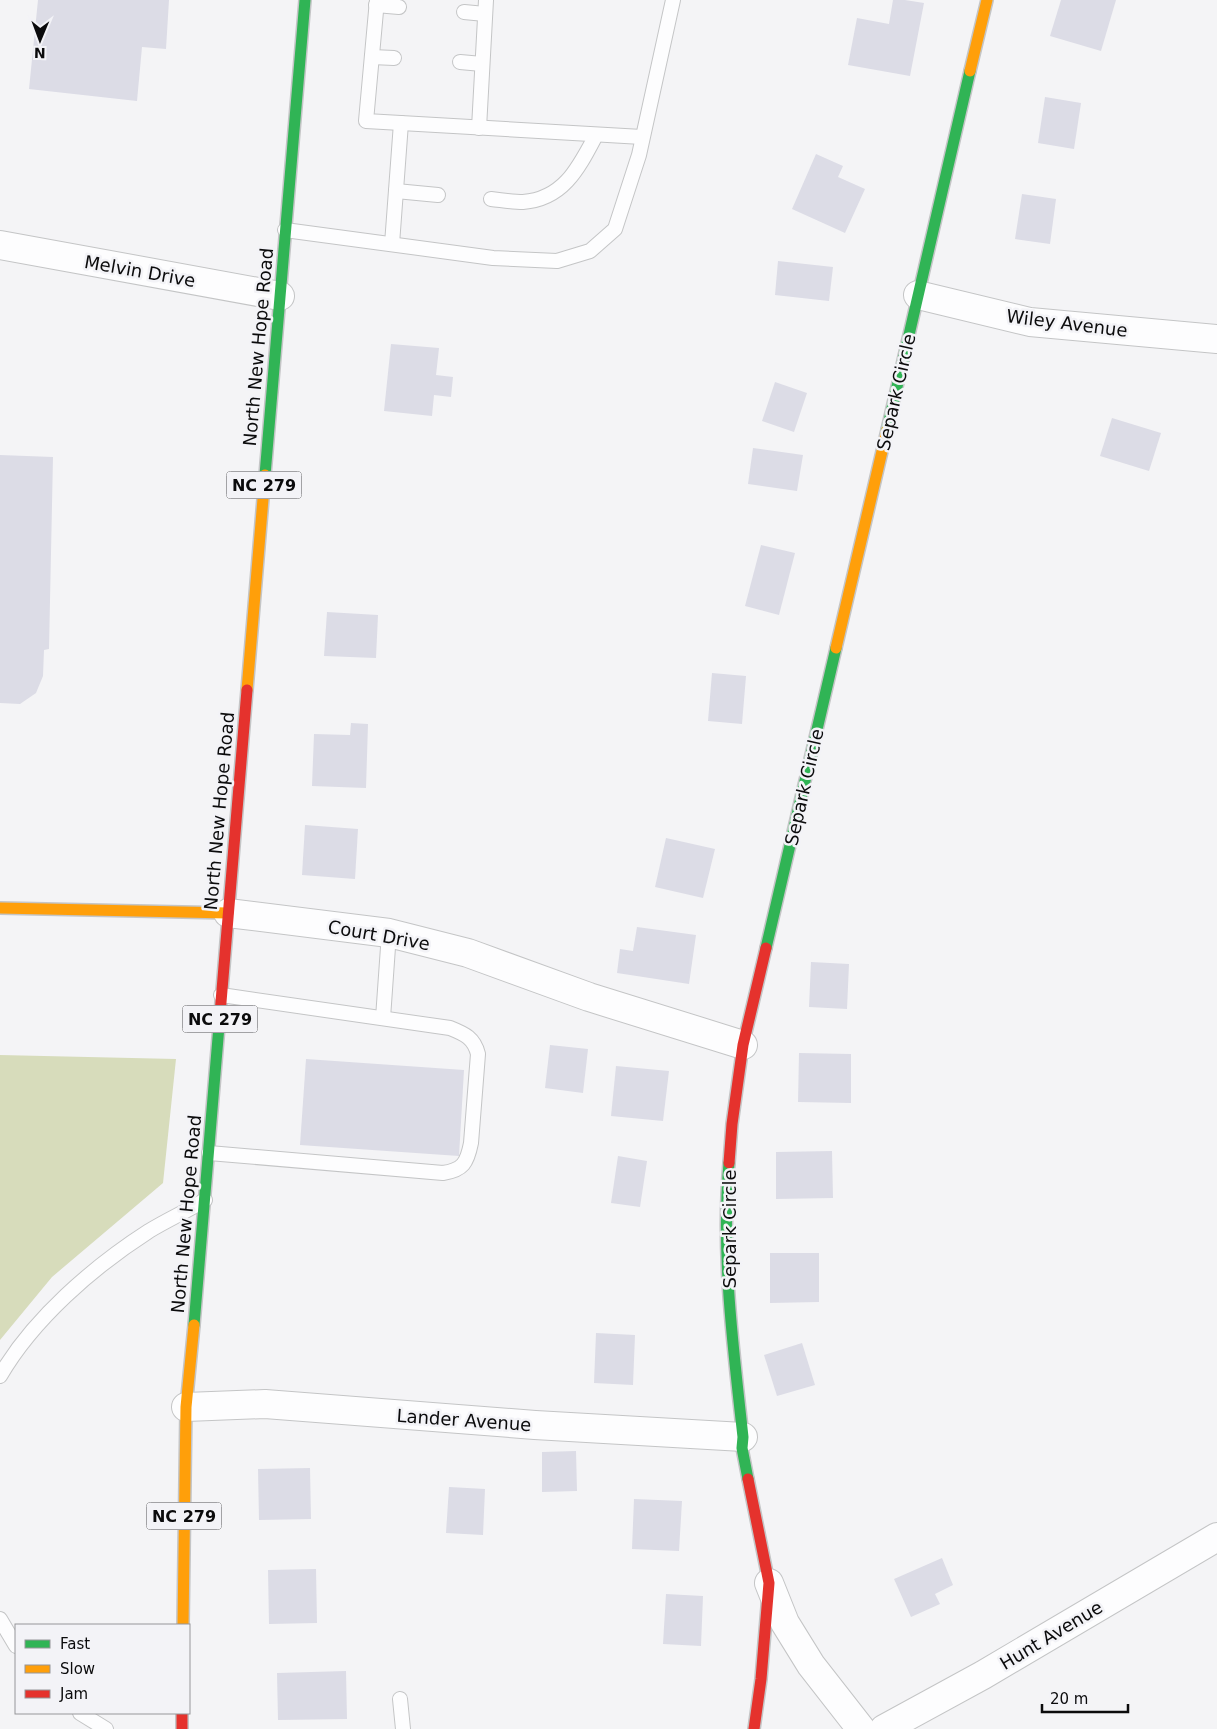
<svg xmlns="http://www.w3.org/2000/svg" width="1217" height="1729" font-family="'DejaVu Sans',sans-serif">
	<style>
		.green { fill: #d7dcbb }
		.building { fill: #dcdce6 }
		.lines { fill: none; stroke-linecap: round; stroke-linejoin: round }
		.lane-casing { stroke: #c4c5c6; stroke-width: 16 }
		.street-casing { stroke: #c4c5c6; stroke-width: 30 }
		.fast-casing { stroke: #c4c5c6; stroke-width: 14 }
		.slow-casing { stroke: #c4c5c6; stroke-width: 14 }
		.jam-casing { stroke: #c4c5c6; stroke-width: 14 }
		.lane { stroke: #fdfdfe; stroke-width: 14 }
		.street { stroke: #fdfdfe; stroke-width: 28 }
		.fast { stroke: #30b455; stroke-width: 11 }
		.slow { stroke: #ff9f0a; stroke-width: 11 }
		.jam { stroke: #e5322d; stroke-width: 11 }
		.labels { text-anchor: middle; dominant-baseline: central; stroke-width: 5; stroke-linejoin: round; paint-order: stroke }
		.shield { fill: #f3f3f7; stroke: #515152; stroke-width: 1 }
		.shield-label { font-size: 16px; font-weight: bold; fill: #0b0b0c }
		.street-label { font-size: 18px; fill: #0b0b0c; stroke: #f3f3f7 }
	</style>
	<rect width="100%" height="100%" fill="#f4f4f6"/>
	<path class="green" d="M0,1055L176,1059L163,1183L52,1277L0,1340Z"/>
	<g class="building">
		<path d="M38,0H169L166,49L142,47L137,101L29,89Z"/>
		<path d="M893,0H905L924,3L910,76L848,65L857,18L889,24Z"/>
		<path d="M1061,0H1116L1101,51L1050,36Z"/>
		<path d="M1045,97L1081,103L1074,149L1038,143Z"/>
		<path d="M816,154L843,166L838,177L865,189L845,233L792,209Z"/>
		<path d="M1022,194L1056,199L1050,244L1015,239Z"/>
		<path d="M778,261L833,267L829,301L775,295Z"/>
		<path d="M391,344L439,348L436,375L453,377L451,397L434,395L432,416L384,411Z"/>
		<path d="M775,382L807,393L794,432L762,421Z"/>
		<path d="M1112,418L1161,433L1149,471L1100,456Z"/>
		<path d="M753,448L803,455L797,491L748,484Z"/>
		<path d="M0,455L53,457L49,649L44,650L43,676L36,693L20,704L0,703Z"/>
		<path d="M761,545L795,553L779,615L745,606Z"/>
		<path d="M327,612L378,615L376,658L324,656Z"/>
		<path d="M712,673L746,676L742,724L708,721Z"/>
		<path d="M351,723L368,724L366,788L312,786L314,734L350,735Z"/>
		<path d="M305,825L358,829L355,879L302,875Z"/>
		<path d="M666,838L715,849L703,898L655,887Z"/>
		<path d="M637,927L696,935L689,984L617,973L620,949L633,951Z"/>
		<path d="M811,962L849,964L847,1009L809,1007Z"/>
		<path d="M550,1045L588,1049L583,1093L545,1088Z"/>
		<path d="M799,1053L851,1054V1103L798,1102Z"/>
		<path d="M306,1059L464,1070L459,1156L300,1145Z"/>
		<path d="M616,1066L669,1071L663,1121L611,1116Z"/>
		<path d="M832,1151L833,1198L776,1199V1152Z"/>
		<path d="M618,1156L647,1161L640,1207L611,1203Z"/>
		<path d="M770,1253H819V1302L770,1303Z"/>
		<path d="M596,1333L635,1335L633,1385L594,1383Z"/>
		<path d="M802,1343L815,1385L777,1396L764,1355Z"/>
		<path d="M576,1451L577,1491L542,1492V1452Z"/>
		<path d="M310,1468L311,1519L259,1520L258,1469Z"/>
		<path d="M449,1487L485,1489L483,1535L446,1533Z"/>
		<path d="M634,1499L682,1501L679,1551L632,1549Z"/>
		<path d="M942,1558L953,1585L935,1594L940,1604L911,1617L894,1579Z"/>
		<path d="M316,1569L317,1623L269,1624L268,1570Z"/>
		<path d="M666,1594L703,1596L701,1646L663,1644Z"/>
		<path d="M346,1671L347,1719L278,1720L277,1673Z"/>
	</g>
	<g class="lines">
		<defs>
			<g id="lane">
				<path d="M377,0L366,121L642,137"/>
				<path d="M376,5L399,7"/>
				<path d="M464,12L485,14"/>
				<path d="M372,57L394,58"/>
				<path d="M460,62L482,64"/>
				<path d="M479,128L486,0"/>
				<path d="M396,191L438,195"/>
				<path d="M491,199C501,200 513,202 523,202C564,199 579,167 596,135"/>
				<path d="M285,230L493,258L557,261L590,251L615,229L639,155L673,0"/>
				<path d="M392,244L401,123"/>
				<path d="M383,1018L389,933"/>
				<path d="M209,1153L443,1173C463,1170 467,1163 471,1143L478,1054C474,1038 465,1034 450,1028L221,995"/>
				<path d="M0,1376C33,1319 93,1267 149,1231C167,1220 187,1211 205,1200"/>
				<path d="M0,1619L16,1646"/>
				<path d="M400,1699L403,1729"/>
				<path d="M80,1713L106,1729"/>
			</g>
			<g id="street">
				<path d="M0,245L280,296"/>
				<path d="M918,295L1030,322L1217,339"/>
				<path d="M228,913L389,933L468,953L589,997L743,1045"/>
				<path d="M186,1407L265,1404L535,1425L743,1437"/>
				<path d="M769,1583L785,1623L811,1665L861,1729"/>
				<path d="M884,1729L983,1675L1217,1537"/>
			</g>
			<g id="fast">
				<path d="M887,430L970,71"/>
				<path d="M265,475L305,0"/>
				<path d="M766,948L836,648"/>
				<path d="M729,1163C721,1254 733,1346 743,1437L742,1448L748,1479"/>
				<path d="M194,1325L220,1014"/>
			</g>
			<g id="slow">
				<path d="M970,71L987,0"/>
				<path d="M836,648L887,430"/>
				<path d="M247,690L265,475"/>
				<path d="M0,908L228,913"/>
				<path d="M183,1625L186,1407L194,1325"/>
			</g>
			<g id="jam">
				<path d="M220,1014L247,690"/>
				<path d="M729,1163L732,1124L743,1045L766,948"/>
				<path d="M748,1479L769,1583L761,1679L754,1729"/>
				<path d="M182,1713V1729"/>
			</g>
		</defs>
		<use href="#lane" class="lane-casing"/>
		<use href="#street" class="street-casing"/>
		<use href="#fast" class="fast-casing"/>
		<use href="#slow" class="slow-casing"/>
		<use href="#jam" class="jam-casing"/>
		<use href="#lane" class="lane"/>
		<use href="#street" class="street"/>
		<use href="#fast" class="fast"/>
		<use href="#slow" class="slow"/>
		<use href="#jam" class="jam"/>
	</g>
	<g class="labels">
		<g class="shield">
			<rect x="226.5" y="471.5" width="75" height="27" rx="4"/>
			<rect x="182.5" y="1005.5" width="75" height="27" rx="4"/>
			<rect x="146.5" y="1502.5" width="75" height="27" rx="4"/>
		</g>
		<g class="shield-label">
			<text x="264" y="485">NC 279</text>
			<text x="220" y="1019">NC 279</text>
			<text x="184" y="1516">NC 279</text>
		</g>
		<g class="street-label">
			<text transform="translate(140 271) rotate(10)">Melvin Drive</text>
			<text transform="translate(1067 323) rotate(7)">Wiley Avenue</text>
			<text transform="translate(258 347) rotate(-85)">North New Hope Road</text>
			<text transform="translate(896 392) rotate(-77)">Separk Circle</text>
			<text transform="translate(804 787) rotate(-77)">Separk Circle</text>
			<text transform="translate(219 811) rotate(-85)">North New Hope Road</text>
			<text transform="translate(379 935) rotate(10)">Court Drive</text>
			<text transform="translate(186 1214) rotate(-85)">North New Hope Road</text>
			<text transform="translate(729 1229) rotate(-90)">Separk Circle</text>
			<text transform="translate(464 1420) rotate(4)">Lander Avenue</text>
			<text transform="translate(1051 1635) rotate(-31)">Hunt Avenue</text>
		</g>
	</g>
	<rect x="15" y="1624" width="175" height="90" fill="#f3f3f7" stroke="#969699"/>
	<rect x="25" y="1640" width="25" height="8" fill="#30b455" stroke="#969699"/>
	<text x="60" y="1649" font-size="15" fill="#0b0b0c">Fast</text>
	<rect x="25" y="1665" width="25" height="8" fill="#ff9f0a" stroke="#969699"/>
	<text x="60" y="1674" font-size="15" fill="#0b0b0c">Slow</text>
	<rect x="25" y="1690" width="25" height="8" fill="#e5322d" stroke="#969699"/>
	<text x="60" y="1699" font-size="15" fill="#0b0b0c">Jam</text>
	<g transform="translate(40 40) rotate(181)" stroke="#f3f3f7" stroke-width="4" paint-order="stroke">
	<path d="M0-4L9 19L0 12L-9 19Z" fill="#0b0b0c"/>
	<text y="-8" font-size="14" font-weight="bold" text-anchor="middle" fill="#0b0b0c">N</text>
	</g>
	<path d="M1042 1704v8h86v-8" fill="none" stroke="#0b0b0c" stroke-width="2.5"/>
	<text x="1050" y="1704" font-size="15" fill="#0b0b0c" stroke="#f3f3f7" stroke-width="4" paint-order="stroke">20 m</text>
</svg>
